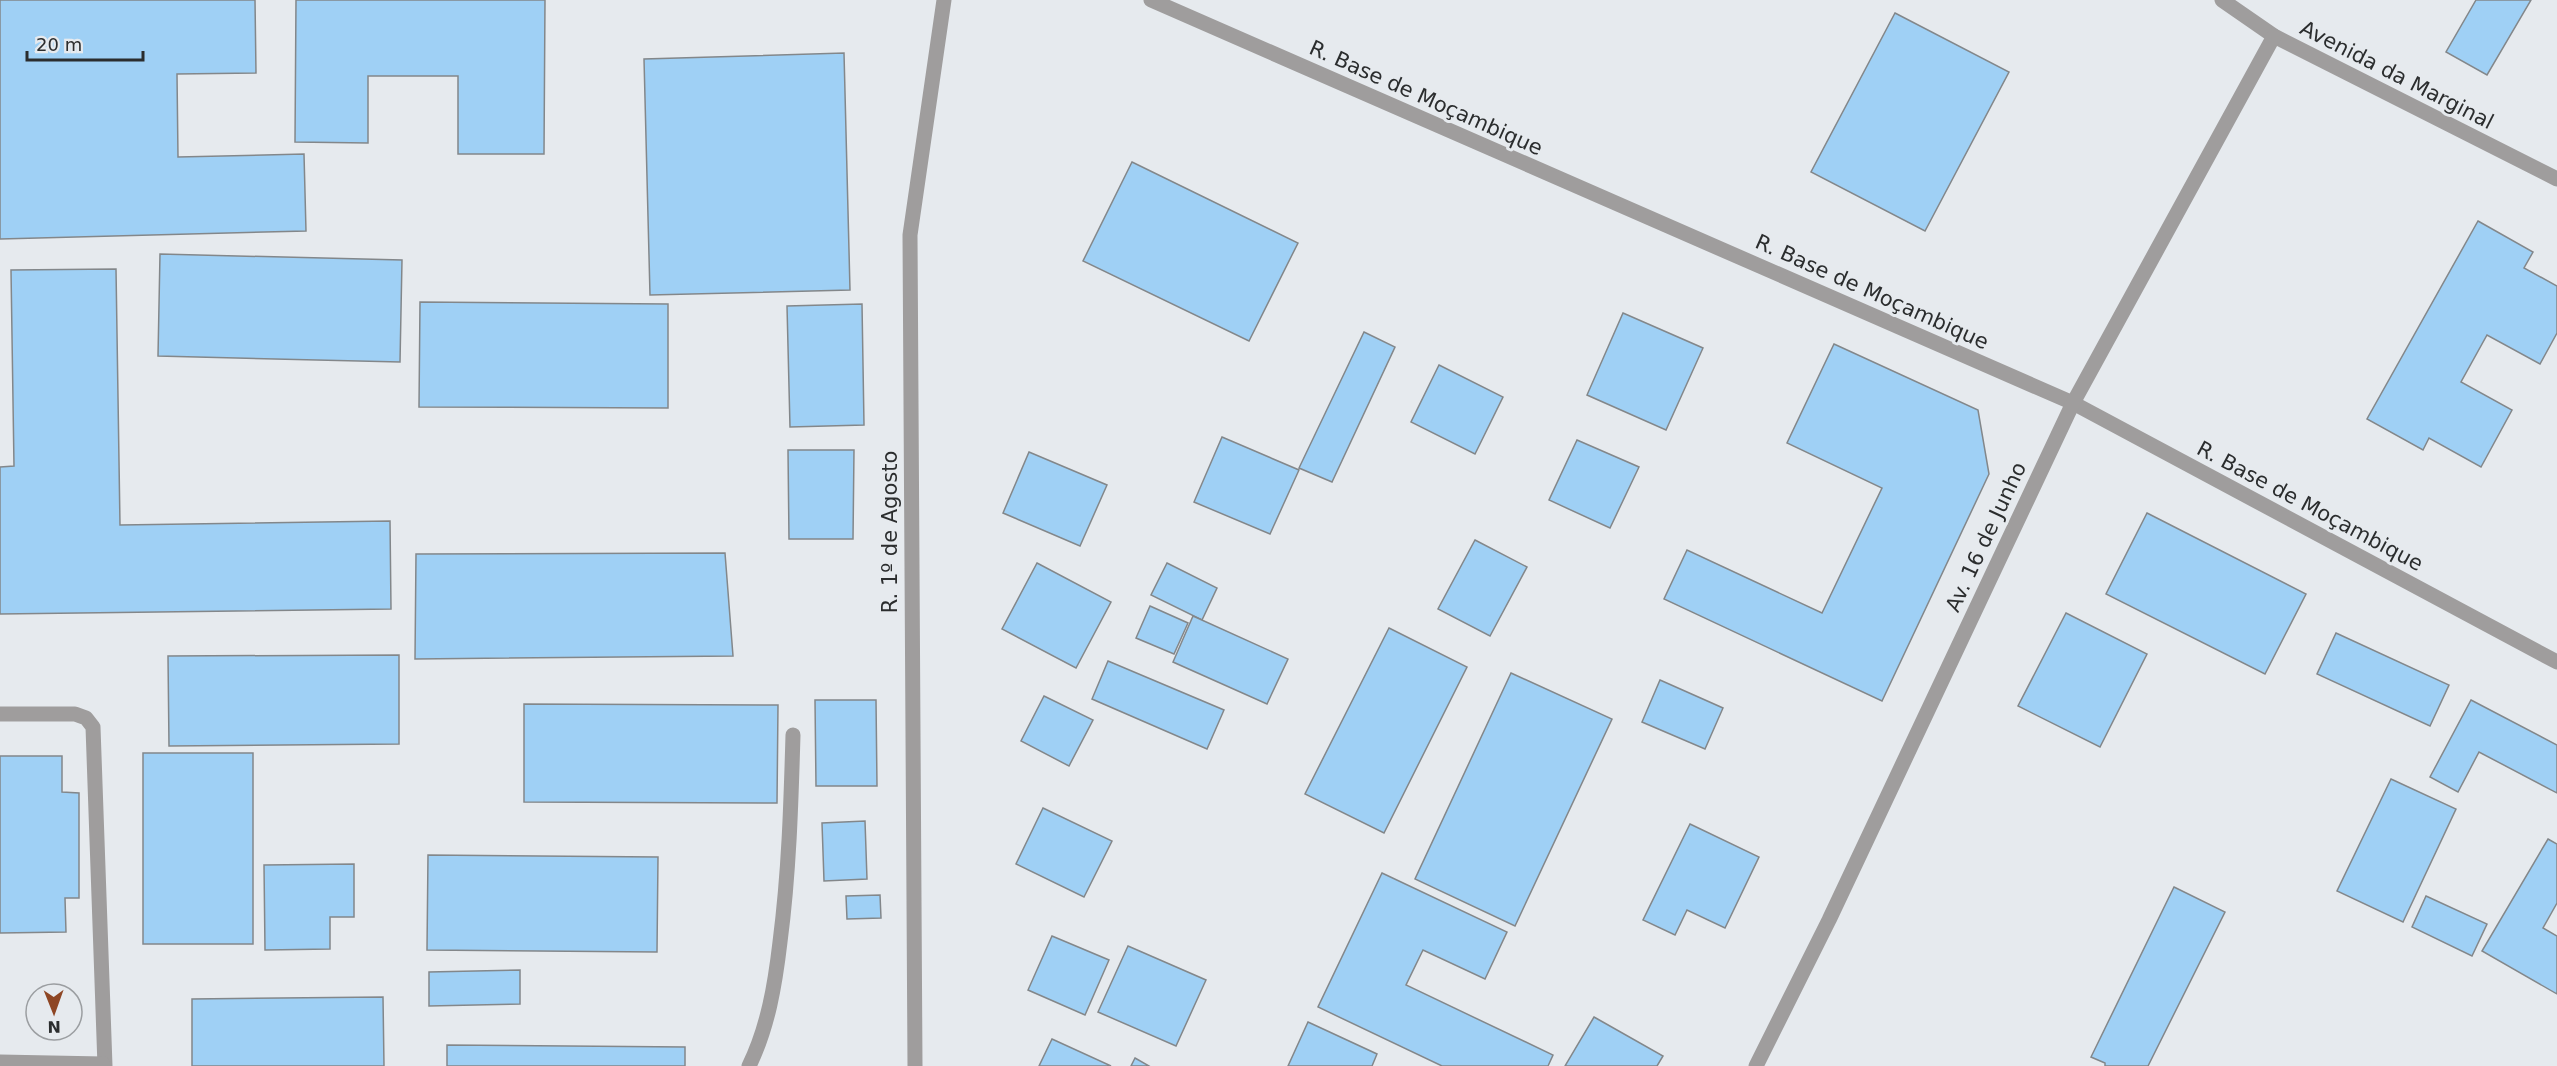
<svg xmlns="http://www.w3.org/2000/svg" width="2557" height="1066" font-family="'DejaVu Sans',sans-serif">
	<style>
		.building { fill: #9fd0f5; stroke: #83878a; stroke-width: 1.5 }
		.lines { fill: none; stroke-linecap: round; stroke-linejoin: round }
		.minor { stroke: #9f9d9d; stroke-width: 15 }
		.labels { text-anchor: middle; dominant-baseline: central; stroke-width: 6; stroke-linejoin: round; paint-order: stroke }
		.street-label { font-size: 21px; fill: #2b2d2e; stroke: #e6eaee }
	</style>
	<rect width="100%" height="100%" fill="#e6eaee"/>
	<g class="building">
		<path d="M0,0H255L256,73L177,74L178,157L304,154L306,231L0,239Z"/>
		<path d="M296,0H545L544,154H458V76H368V143L295,142Z"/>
		<path d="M2476,0H2531L2487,75L2446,52Z"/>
		<path d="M1895,13L2009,72L1925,231L1811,172Z"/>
		<path d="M844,53L850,290L650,295L644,59Z"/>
		<path d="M1132,162L1298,243L1249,341L1083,261Z"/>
		<path d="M2478,221L2533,252L2524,268L2557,286V333L2540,364L2487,335L2461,382L2512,410L2481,467L2429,438L2423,450L2367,419Z"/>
		<path d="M160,254L402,260L400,362L158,356Z"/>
		<path d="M116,269L120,525L390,521L391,609L0,614V467L14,466L11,270Z"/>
		<path d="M420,302L668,304V408L419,407Z"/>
		<path d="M862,304L864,425L790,427L787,306Z"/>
		<path d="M1623,313L1703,348L1666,430L1587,395Z"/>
		<path d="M1364,332L1395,347L1332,482L1299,468Z"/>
		<path d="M1834,344L1978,410L1989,474L1882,701L1664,599L1687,550L1822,613L1882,488L1787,443Z"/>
		<path d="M1439,365L1503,397L1475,454L1411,422Z"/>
		<path d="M1222,437L1299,470L1270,534L1194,502Z"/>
		<path d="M1577,440L1639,467L1610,528L1549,500Z"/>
		<path d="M788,450H854L853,539H789Z"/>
		<path d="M1029,452L1107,485L1080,546L1003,513Z"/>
		<path d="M2147,513L2306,594L2265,674L2106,594Z"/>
		<path d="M1475,540L1527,567L1490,636L1438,609Z"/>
		<path d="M725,553L733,656L415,659L416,554Z"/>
		<path d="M1037,563L1111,602L1076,668L1002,629Z"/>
		<path d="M1167,563L1217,588L1202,620L1151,595Z"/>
		<path d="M1150,606L1188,623L1174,654L1136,638Z"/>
		<path d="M2066,613L2147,654L2100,747L2018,706Z"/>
		<path d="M1193,616L1288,659L1267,704L1173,662Z"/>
		<path d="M1389,628L1467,667L1384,833L1305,794Z"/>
		<path d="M2336,633L2449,685L2430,726L2317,674Z"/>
		<path d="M399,655V744L169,746L168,656Z"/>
		<path d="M1108,661L1224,710L1207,749L1092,699Z"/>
		<path d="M1511,673L1612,719L1515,926L1415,879Z"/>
		<path d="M1660,680L1723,708L1705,749L1642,722Z"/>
		<path d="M1044,696L1093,720L1069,766L1021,741Z"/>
		<path d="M815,700H876L877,786H816Z"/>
		<path d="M2471,700L2557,745V793L2479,752L2458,792L2430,777Z"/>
		<path d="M524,704L778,705L777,803L524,802Z"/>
		<rect x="143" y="753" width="110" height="191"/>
		<path d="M0,756H62V792L79,793V898H65L66,932L0,933Z"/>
		<path d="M2391,779L2456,809L2403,922L2337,891Z"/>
		<path d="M1043,808L1112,841L1084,897L1016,864Z"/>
		<path d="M865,821L867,879L824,881L822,823Z"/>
		<path d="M1690,824L1759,857L1725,928L1687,910L1675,935L1643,920Z"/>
		<path d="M2548,839L2557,844V903L2543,928L2557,936V994L2482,951Z"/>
		<path d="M428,855L658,857L657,952L427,950Z"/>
		<path d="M354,864V917H330V949L265,950L264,865Z"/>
		<path d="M1382,873L1507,932L1485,979L1423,950L1406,985L1553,1055L1548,1066H1442L1318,1007Z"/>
		<path d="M2174,887L2225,912L2148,1066H2105V1063L2091,1057Z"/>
		<path d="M880,895L881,918L847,919L846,896Z"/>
		<path d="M2426,896L2487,924L2472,956L2412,927Z"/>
		<path d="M1052,936L1109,960L1085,1015L1028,990Z"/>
		<path d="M1128,946L1206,980L1176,1046L1098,1012Z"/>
		<path d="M520,970V1004L429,1006V972Z"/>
		<path d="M383,997L384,1066H192V999Z"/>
		<path d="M1594,1017L1663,1056L1657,1066H1565Z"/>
		<path d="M1308,1022L1377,1054L1372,1066H1288Z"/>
		<path d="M1052,1039L1111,1066H1039Z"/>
		<path d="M447,1045L685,1047V1066H447Z"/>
		<path d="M1135,1058L1149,1066H1131Z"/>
	</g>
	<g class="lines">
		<g class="minor">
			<path d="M1151,0L2073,403L2557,662"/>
			<path d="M2222,0L2274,36L2557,179"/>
			<path d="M0,714H75L86,718L93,727L105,1066"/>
			<path d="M0,1062L103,1064"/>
			<path d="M749,1066C768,1027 775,985 780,942C789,873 791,804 793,735"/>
			<path d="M915,1066L910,235L944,0"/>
			<path d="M1756,1066L1829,920L2073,403L2274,36"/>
		</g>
	</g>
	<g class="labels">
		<g class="street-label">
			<text transform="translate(2397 75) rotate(27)">Avenida da Marginal</text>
			<text transform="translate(1426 98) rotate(24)">R. Base de Moçambique</text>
			<text transform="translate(1872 292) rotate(24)">R. Base de Moçambique</text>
			<text transform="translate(2310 506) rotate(28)">R. Base de Moçambique</text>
			<text transform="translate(890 532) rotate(-90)">R. 1º de Agosto</text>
			<text transform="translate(1986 537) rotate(-65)">Av. 16 de Junho</text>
		</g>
	</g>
	<g transform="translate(54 1012) rotate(179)"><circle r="28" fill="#e6eaee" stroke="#9b9ea1" stroke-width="1.5"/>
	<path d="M0-4.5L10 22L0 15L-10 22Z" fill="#8e4624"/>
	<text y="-9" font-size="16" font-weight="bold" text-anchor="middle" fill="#2b2d2e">N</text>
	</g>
	<path d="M27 51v9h116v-9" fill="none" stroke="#2b2d2e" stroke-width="3"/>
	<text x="36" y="51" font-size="18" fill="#2b2d2e" stroke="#e6eaee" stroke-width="4.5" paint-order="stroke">20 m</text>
</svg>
